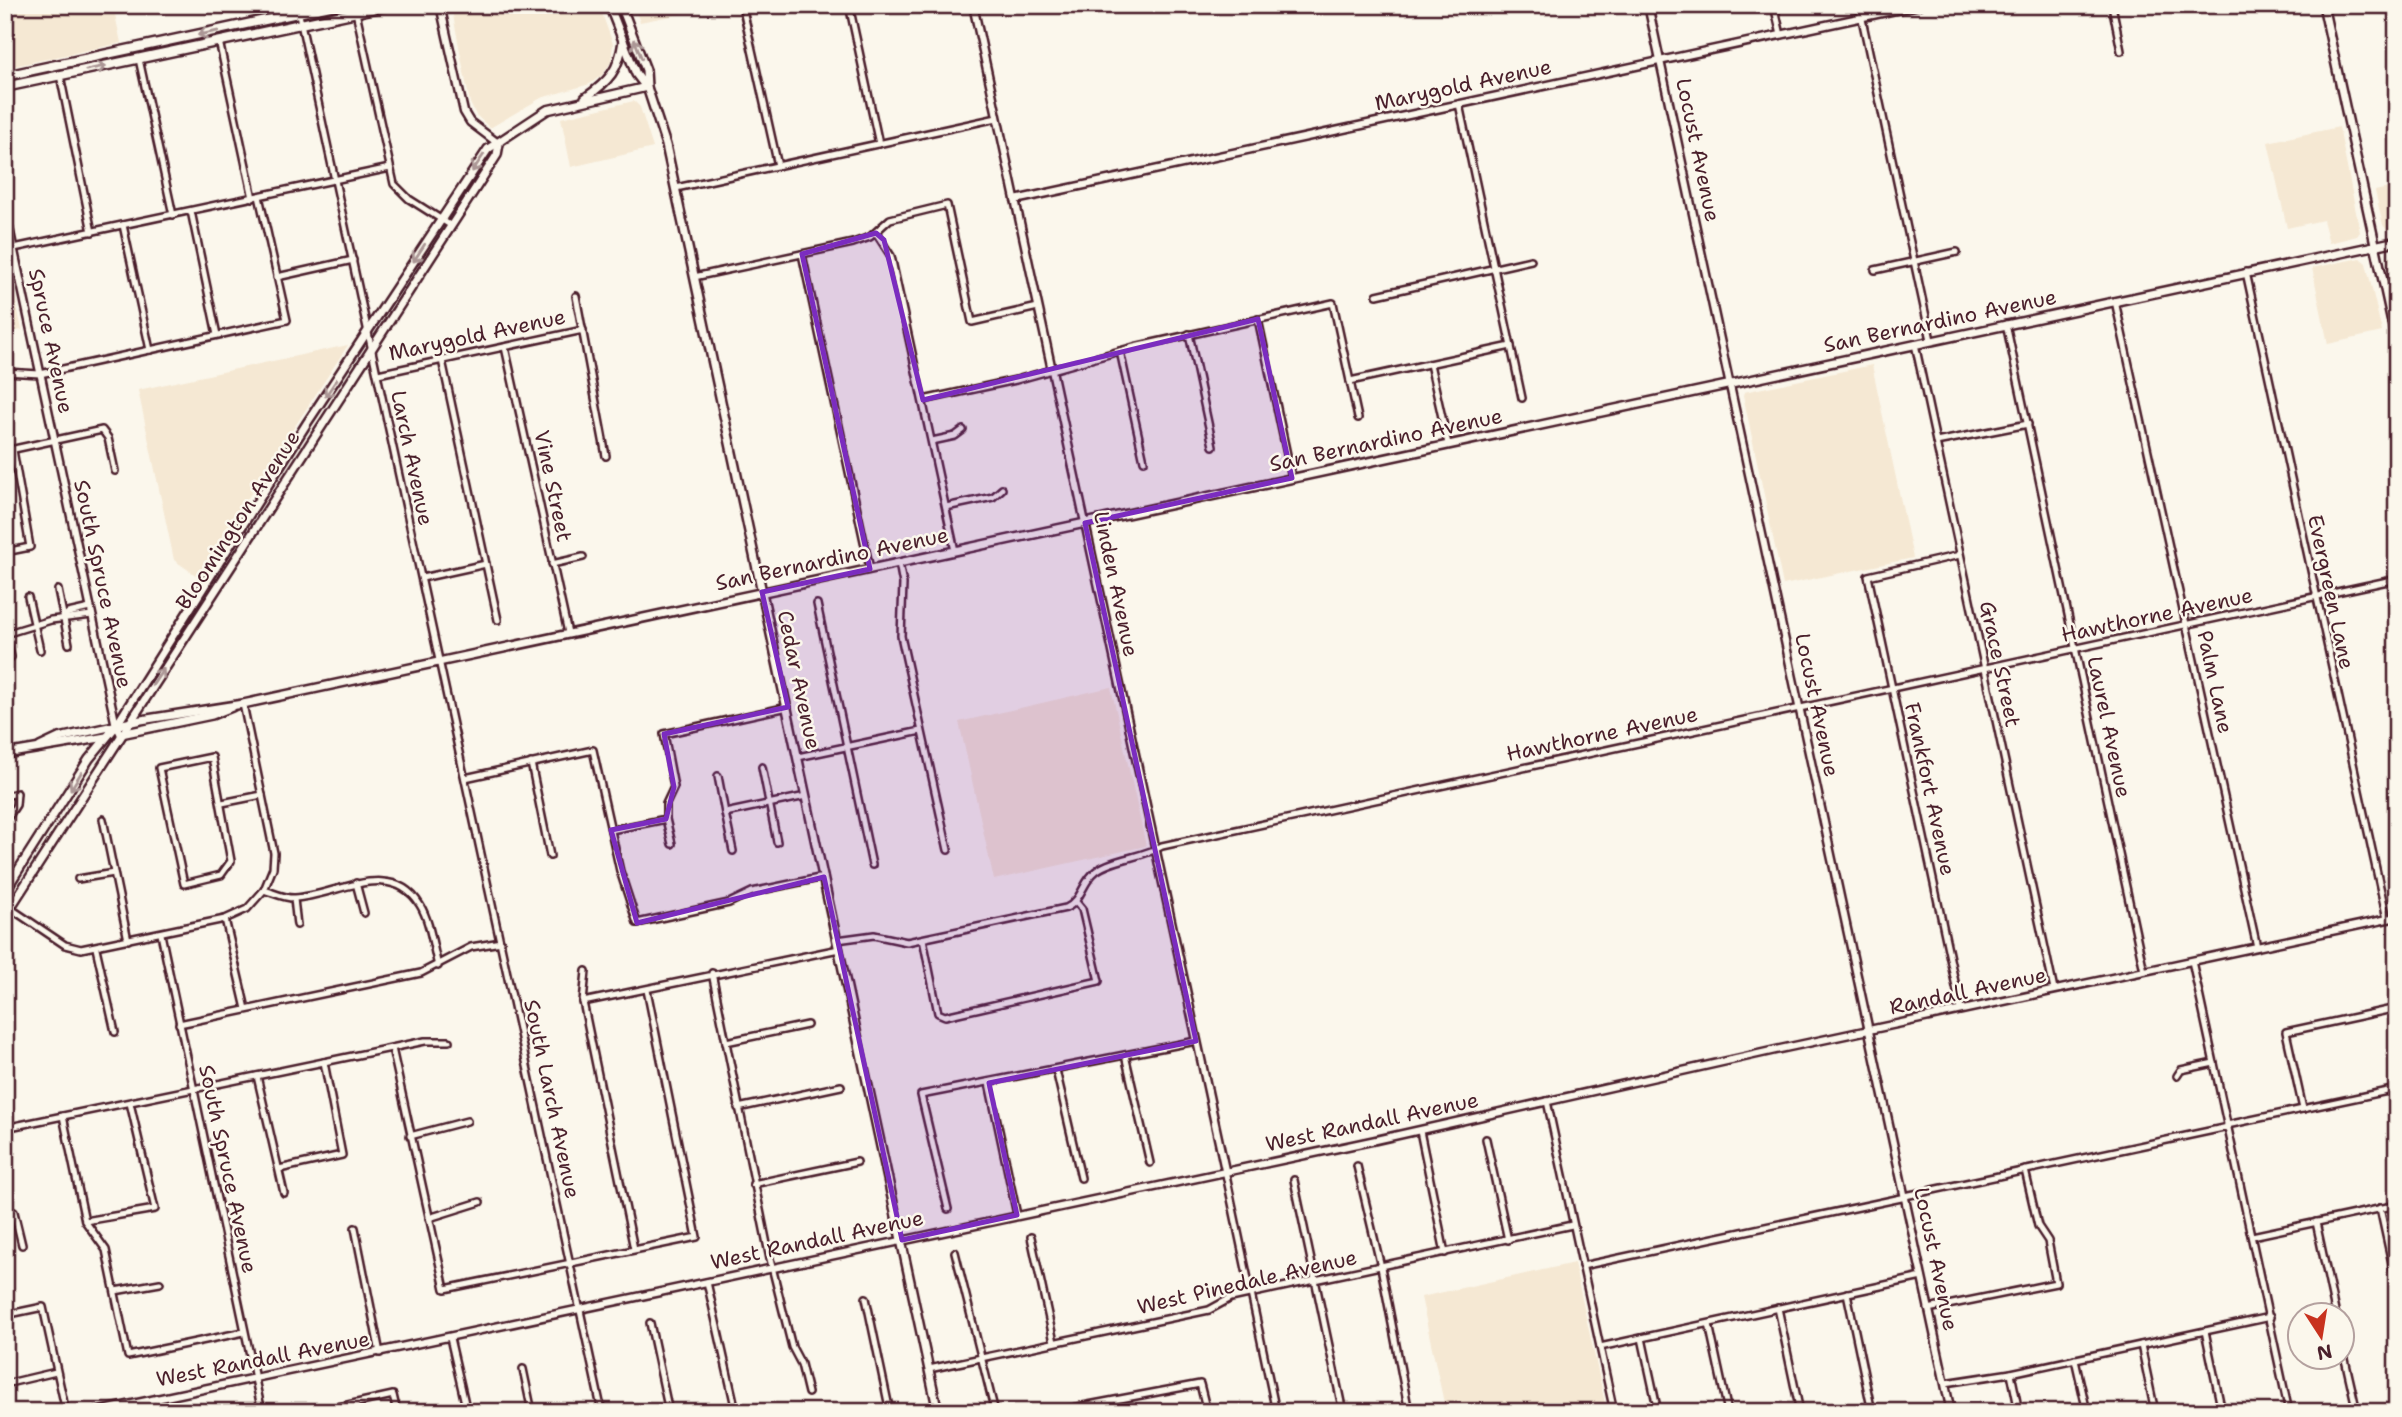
<svg xmlns="http://www.w3.org/2000/svg" width="2402" height="1417" font-family="'Shantell Sans',sans-serif">
	<style>
		.built { fill: #f5e8d3 }
		.lines { fill: none; stroke-linecap: round; stroke-linejoin: round }
		.minor-casing { stroke: #4a1f2b; stroke-width: 10 }
		.tertiary-casing { stroke: #4a1f2b; stroke-width: 11 }
		.secondary-casing { stroke: #4a1f2b; stroke-width: 12 }
		.primary-casing { stroke: #4a1f2b; stroke-width: 13 }
		.minor { stroke: #fbf7ec; stroke-width: 5 }
		.tertiary { stroke: #fbf7ec; stroke-width: 6 }
		.secondary { stroke: #fbf7ec; stroke-width: 7 }
		.primary { stroke: #fbf7ec; stroke-width: 8 }
		.oneway { stroke: #ab9695 }
		.marked { fill: #7b2cbf; fill-opacity: 0.2; stroke: #7b2cbf; stroke-width: 5; stroke-linejoin: round }
		.labels { text-anchor: middle; dominant-baseline: central; stroke-width: 5; stroke-linejoin: round; paint-order: stroke }
		.street-label { font-size: 21px; fill: #4a1f2b; stroke: #fbf7ec }
	</style>
	<rect width="100%" height="100%" fill="#fbf7ec"/>
	<filter id="ink" filterUnits="userSpaceOnUse"><feTurbulence type="fractalNoise" baseFrequency=".0143" numOctaves="2"/><feDisplacementMap in="SourceGraphic" scale="14" xChannelSelector="R" yChannelSelector="G"/><feConvolveMatrix kernelMatrix="1 2 1 2 8 2 1 2 1" color-interpolation-filters="sRGB"/></filter>
	<g filter="url(#ink)">
		<g class="built">
			<path d="M5,5H113L121,43L5,68Z"/>
			<path d="M451,5H599L613,44L611,62L603,74L590,84L541,98L490,128L476,115L470,103Z"/>
			<path d="M633,5H689L691,12L640,22Z"/>
			<path d="M634,101L640,107L653,148L571,167L561,118Z"/>
			<path d="M2339,127L2360,232L2357,236L2329,243L2323,220L2287,228L2268,142Z"/>
			<path d="M2397,186V228L2387,230L2383,225L2375,191Z"/>
			<path d="M5,250L22,330L5,333Z"/>
			<path d="M2393,251H2397V296L2389,259Z"/>
			<path d="M2360,258L2366,263L2382,332L2328,344L2312,268Z"/>
			<path d="M348,345L197,576L174,560L138,390Z"/>
			<path d="M1872,365L1913,558L1783,585L1743,395L1744,392Z"/>
			<path d="M1111,687L1146,846L994,880L959,722Z"/>
			<path d="M1574,1263L1607,1412H1446L1421,1297Z"/>
		</g>
		<g class="lines">
			<defs>
				<g id="minor">
					<path d="M297,5L602,1412"/>
					<path d="M742,5L778,166"/>
					<path d="M849,5L879,144"/>
					<path d="M1774,5L1781,35"/>
					<path d="M1859,5L1931,340"/>
					<path d="M2112,5L2121,51"/>
					<path d="M356,12L394,184L409,199L450,225"/>
					<path d="M219,41L253,198"/>
					<path d="M139,59L173,215"/>
					<path d="M60,75L92,232"/>
					<path d="M1459,104L1522,398"/>
					<path d="M676,188L997,118"/>
					<path d="M191,211L217,335"/>
					<path d="M123,225L150,350"/>
					<path d="M876,233L891,256L955,551"/>
					<path d="M14,248L390,168"/>
					<path d="M802,254L870,569"/>
					<path d="M1875,270L1957,252"/>
					<path d="M2246,272L2387,919"/>
					<path d="M277,277L353,260"/>
					<path d="M694,277L853,243L870,237L890,219L947,205L972,322L1038,307"/>
					<path d="M1377,295L1531,260"/>
					<path d="M576,296L606,456"/>
					<path d="M2115,301L2257,947"/>
					<path d="M1258,319L1292,478"/>
					<path d="M2006,324L2144,971"/>
					<path d="M1189,334L1213,446"/>
					<path d="M1915,344L2054,990"/>
					<path d="M505,347L568,633"/>
					<path d="M1120,351L1144,461"/>
					<path d="M442,360L498,620"/>
					<path d="M1430,364L1448,444"/>
					<path d="M5,372L40,374L287,320L259,196"/>
					<path d="M378,374L583,330"/>
					<path d="M1350,381L1511,346"/>
					<path d="M923,400L1016,380L1134,347L1333,303L1358,418"/>
					<path d="M932,441L955,436L963,430"/>
					<path d="M1936,442L2028,424"/>
					<path d="M5,451L102,430L108,438L115,471"/>
					<path d="M946,507L993,497L1002,489"/>
					<path d="M5,552L30,547L13,450"/>
					<path d="M1960,555L1868,576L1961,1010"/>
					<path d="M899,563L903,584L901,636L948,850"/>
					<path d="M552,564L583,557"/>
					<path d="M422,578L486,564"/>
					<path d="M58,590L69,644"/>
					<path d="M28,597L40,650"/>
					<path d="M817,604L872,865"/>
					<path d="M63,618L68,613L90,608"/>
					<path d="M5,634L51,620L92,615"/>
					<path d="M6,634L11,657"/>
					<path d="M212,757L231,861L221,875L184,884L159,768Z"/>
					<path d="M798,757L921,731"/>
					<path d="M531,763L550,856"/>
					<path d="M762,767L777,842"/>
					<path d="M718,776L725,813"/>
					<path d="M465,778L593,750L620,871L637,923L729,903L752,892L824,877"/>
					<path d="M5,796L17,793L16,805L5,822"/>
					<path d="M222,803L262,795"/>
					<path d="M103,819L128,940"/>
					<path d="M611,830L666,819"/>
					<path d="M672,844L666,819V804L674,787L664,734L788,707"/>
					<path d="M733,851L725,813L806,796"/>
					<path d="M78,879L114,873"/>
					<path d="M356,883L364,913"/>
					<path d="M264,890C274,893 286,899 295,898C335,896 392,858 420,905C430,921 433,947 438,966"/>
					<path d="M294,899L297,925"/>
					<path d="M10,908L65,945L81,949L225,919L247,909L264,890L273,868L274,853L243,704"/>
					<path d="M225,919L246,1009"/>
					<path d="M161,934L262,1412"/>
					<path d="M923,939L938,1013L945,1016L1099,981L1082,909L1077,903"/>
					<path d="M837,940L874,935L907,942L1066,908C1082,901 1082,882 1096,871C1114,858 1142,858 1162,846L2397,579"/>
					<path d="M96,948L115,1032"/>
					<path d="M2192,961L2289,1412"/>
					<path d="M586,971L583,1002L634,1249"/>
					<path d="M712,973L770,1259L792,1347L801,1364L808,1393"/>
					<path d="M583,1002L839,949"/>
					<path d="M179,1024L421,973L471,947L501,942"/>
					<path d="M726,1042L807,1025"/>
					<path d="M392,1048L445,1289L697,1237L647,990"/>
					<path d="M1125,1055L1150,1163"/>
					<path d="M1056,1070L1081,1178"/>
					<path d="M257,1076L284,1193"/>
					<path d="M2177,1076L2181,1070L2214,1063"/>
					<path d="M989,1083L1017,1215"/>
					<path d="M1547,1101L1614,1412"/>
					<path d="M738,1108L841,1086"/>
					<path d="M2303,1109L2286,1032L2397,1008"/>
					<path d="M63,1116L85,1221L106,1250L128,1356L244,1332"/>
					<path d="M2227,1125L2397,1089"/>
					<path d="M5,1128L425,1041H449"/>
					<path d="M1420,1131L1445,1253"/>
					<path d="M410,1136L467,1121"/>
					<path d="M1486,1139L1508,1240"/>
					<path d="M1357,1166L1381,1267L1409,1412"/>
					<path d="M279,1169L342,1155L324,1062"/>
					<path d="M1225,1170L1276,1412"/>
					<path d="M1294,1180L1343,1412"/>
					<path d="M753,1184L857,1162"/>
					<path d="M1905,1196L2228,1127"/>
					<path d="M2380,1208L2397,1286"/>
					<path d="M948,1209L921,1095L1196,1041"/>
					<path d="M5,1214L14,1212L22,1245"/>
					<path d="M429,1218L480,1202"/>
					<path d="M85,1221L155,1209L130,1103"/>
					<path d="M2316,1222L2336,1316"/>
					<path d="M355,1228L380,1353"/>
					<path d="M2252,1236L2397,1205"/>
					<path d="M1031,1237L1054,1342"/>
					<path d="M955,1252L995,1412"/>
					<path d="M1582,1266L1906,1197"/>
					<path d="M707,1282L736,1411L732,1412"/>
					<path d="M115,1291L160,1283"/>
					<path d="M1847,1293L1872,1412"/>
					<path d="M866,1298L890,1412"/>
					<path d="M1778,1308L1800,1412"/>
					<path d="M1928,1309L2056,1283L2048,1241L2038,1226L2025,1170"/>
					<path d="M5,1315L43,1307L66,1412"/>
					<path d="M650,1323L669,1412"/>
					<path d="M1709,1324L1728,1412"/>
					<path d="M2205,1331L2222,1412"/>
					<path d="M450,1338L467,1412"/>
					<path d="M1642,1338L1658,1412"/>
					<path d="M2141,1345L2155,1412"/>
					<path d="M2342,1346L2357,1412"/>
					<path d="M1600,1347L1922,1277"/>
					<path d="M2075,1359L2087,1412"/>
					<path d="M523,1369L532,1412"/>
					<path d="M929,1369L1209,1310L1231,1298L1572,1225"/>
					<path d="M2011,1373L2019,1412"/>
					<path d="M1945,1383L2011,1373L2270,1317"/>
					<path d="M5,1384L56,1372"/>
					<path d="M157,1398L160,1412"/>
					<path d="M316,1412L393,1395L397,1412"/>
					<path d="M1051,1412L1200,1384L1207,1412"/>
				</g>
				<g id="tertiary">
					<path d="M440,5L464,112L470,122L499,144"/>
					<path d="M973,5L1225,1170"/>
					<path d="M1648,5L1951,1412"/>
					<path d="M1015,200L1919,5"/>
					<path d="M5,209L116,726L121,734"/>
					<path d="M95,1412L1376,1140L1780,1049L2397,917"/>
				</g>
				<g id="secondary">
					<path d="M609,5L636,74L646,87"/>
					<path d="M621,5L646,70L647,87L666,145L938,1412"/>
					<path d="M2323,5L2397,345"/>
					<path d="M585,98C609,81 619,70 623,41"/>
					<path d="M121,734L212,715L232,707"/>
					<path d="M40,747L59,738L141,720L243,704L2397,241"/>
					<path d="M5,754L106,737"/>
					<path d="M5,891L89,759L116,726L307,423L488,149L547,110L647,87"/>
					<path d="M5,916L497,155L499,144"/>
				</g>
				<g id="primary">
					<path d="M5,76L335,5"/>
					<path d="M5,87L390,5"/>
				</g>
			</defs>
			<use href="#minor" class="minor-casing"/>
			<use href="#tertiary" class="tertiary-casing"/>
			<use href="#secondary" class="secondary-casing"/>
			<use href="#primary" class="primary-casing"/>
			<use href="#minor" class="minor"/>
			<use href="#tertiary" class="tertiary"/>
			<use href="#secondary" class="secondary"/>
			<use href="#primary" class="primary"/>
		</g>
		<defs><path id="oneway-shaft" d="M-6 0H5M1.5-3L5.5 0L1.5 3" fill="none" stroke-width="1.6" stroke-linecap="round" stroke-linejoin="round" transform="scale(1.75)"/></defs>
		<g class="oneway">
			<use href="#oneway-shaft" transform="translate(208 33) rotate(168)"/>
			<use href="#oneway-shaft" transform="translate(638 49) rotate(-111)"/>
			<use href="#oneway-shaft" transform="translate(96 68) rotate(-12)"/>
			<use href="#oneway-shaft" transform="translate(478 163) rotate(124)"/>
			<use href="#oneway-shaft" transform="translate(419 253) rotate(123)"/>
			<use href="#oneway-shaft" transform="translate(331 388) rotate(124)"/>
			<use href="#oneway-shaft" transform="translate(158 677) rotate(-57)"/>
			<use href="#oneway-shaft" transform="translate(76 781) rotate(122)"/>
		</g>
	</g>
	<path class="marked" d="M876,233L884,240L923,400L1258,319L1292,478L1085,523L1196,1041L989,1083L1017,1215L902,1240L824,877L637,923L611,830L666,819L674,787L664,734L788,707L762,592L870,569L802,254Z"/>
	<g class="labels">
		<g class="street-label">
			<text transform="translate(1463 85) rotate(-12)">Marygold Avenue</text>
			<text transform="translate(1698 150) rotate(78)">Locust Avenue</text>
			<text transform="translate(1940 321) rotate(-12)">San Bernardino Avenue</text>
			<text transform="translate(477 335) rotate(-12)">Marygold Avenue</text>
			<text transform="translate(51 341) rotate(78)">Spruce Avenue</text>
			<text transform="translate(1386 440) rotate(-12)">San Bernardino Avenue</text>
			<text transform="translate(412 458) rotate(78)">Larch Avenue</text>
			<text transform="translate(553 486) rotate(78)">Vine Street</text>
			<text transform="translate(238 520) rotate(-57)">Bloomington Avenue</text>
			<text transform="translate(832 559) rotate(-12)">San Bernardino Avenue</text>
			<text transform="translate(103 584) rotate(78)">South Spruce Avenue</text>
			<text transform="translate(1116 584) rotate(78)">Linden Avenue</text>
			<text transform="translate(2331 592) rotate(78)">Evergreen Lane</text>
			<text transform="translate(2157 615) rotate(-12)">Hawthorne Avenue</text>
			<text transform="translate(2000 664) rotate(78)">Grace Street</text>
			<text transform="translate(799 680) rotate(78)">Cedar Avenue</text>
			<text transform="translate(2215 682) rotate(78)">Palm Lane</text>
			<text transform="translate(1817 705) rotate(78)">Locust Avenue</text>
			<text transform="translate(2109 727) rotate(78)">Laurel Avenue</text>
			<text transform="translate(1602 734) rotate(-12)">Hawthorne Avenue</text>
			<text transform="translate(1930 789) rotate(78)">Frankfort Avenue</text>
			<text transform="translate(1968 991) rotate(-12)">Randall Avenue</text>
			<text transform="translate(552 1099) rotate(78)">South Larch Avenue</text>
			<text transform="translate(1372 1122) rotate(-12)">West Randall Avenue</text>
			<text transform="translate(228 1169) rotate(78)">South Spruce Avenue</text>
			<text transform="translate(817 1240) rotate(-12)">West Randall Avenue</text>
			<text transform="translate(1936 1259) rotate(78)">Locust Avenue</text>
			<text transform="translate(1247 1282) rotate(-13)">West Pinedale Avenue</text>
			<text transform="translate(263 1359) rotate(-11)">West Randall Avenue</text>
		</g>
	</g>
	<rect width="2402" height="1417" fill="none" stroke="#fbf7ec" stroke-width="28"/>
	<rect x="14" y="14" width="2374" height="1389" fill="none" stroke="#4a1f2b" stroke-width="2.5" filter="url(#ink)"/>
	<g transform="translate(2321 1336) rotate(168)"><circle r="33" fill="#fbf7ec" stroke="#b4a19f" stroke-width="2"/>
	<path d="M0-5L12 26L0 18L-12 26Z" fill="#c8321e"/>
	<text y="-10" font-size="19" font-weight="bold" text-anchor="middle" fill="#4a1f2b">N</text>
	</g>
</svg>
